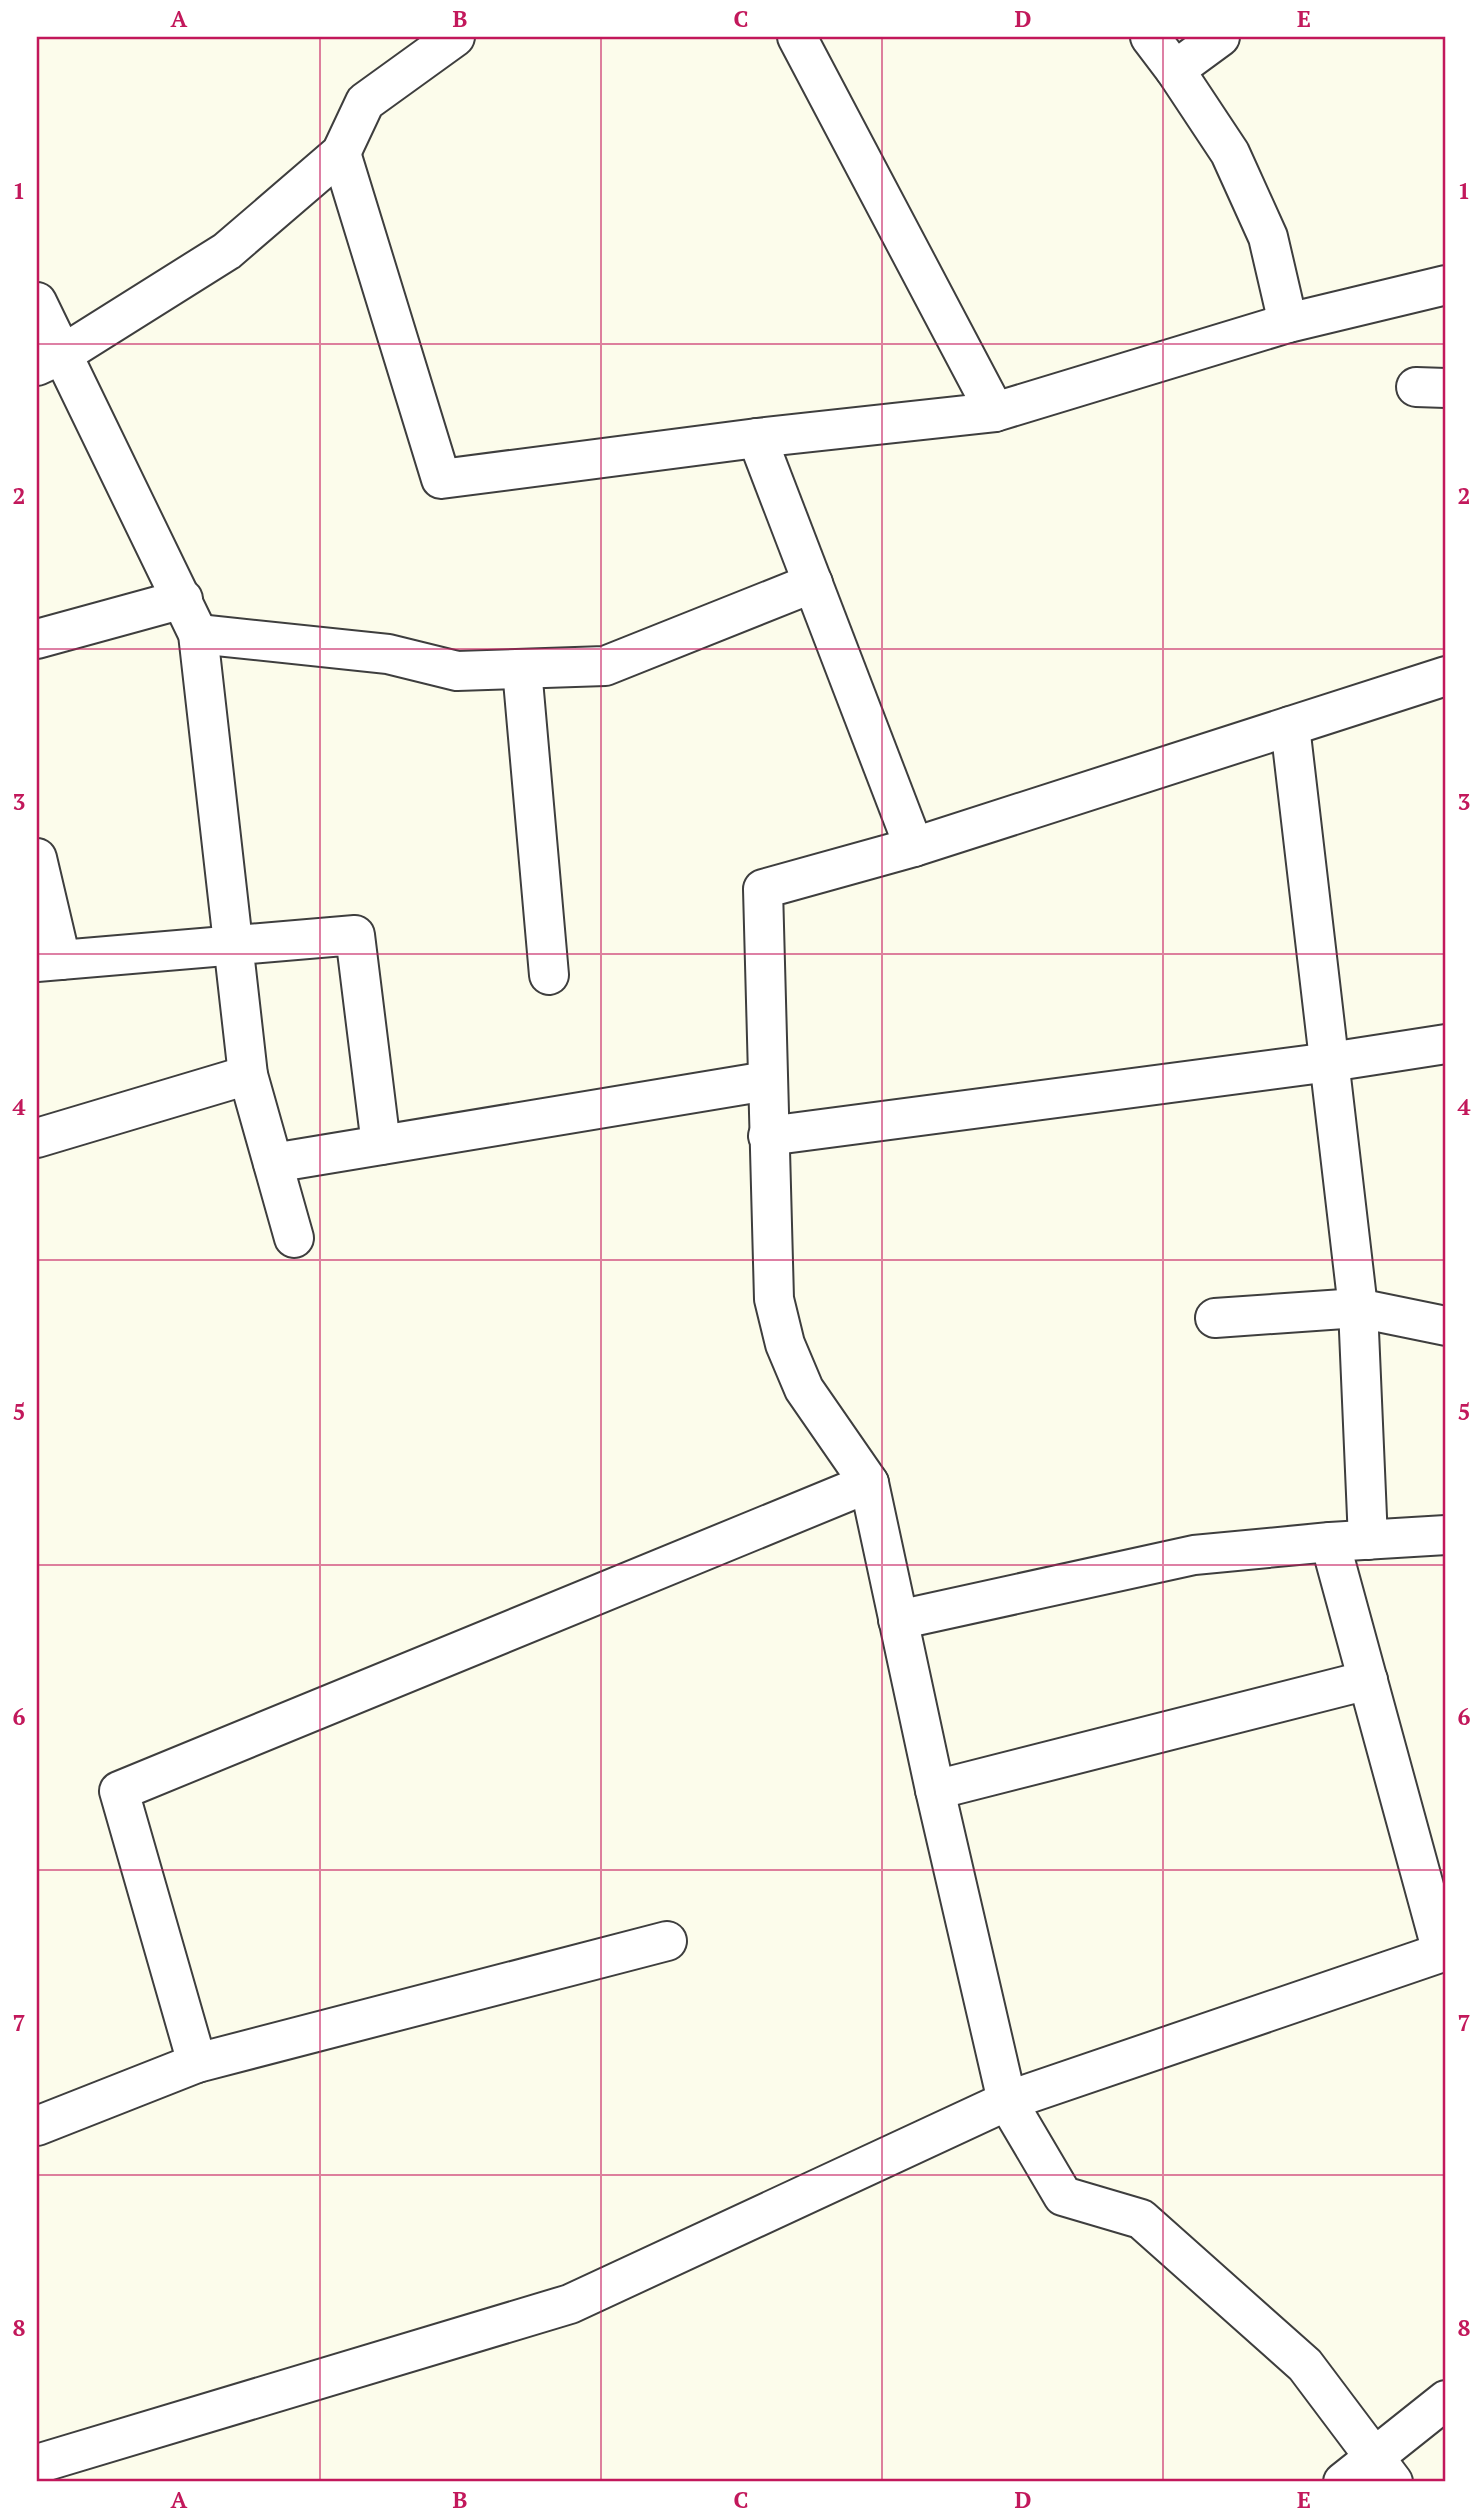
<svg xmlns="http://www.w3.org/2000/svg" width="1483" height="2519" font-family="'PT Serif',serif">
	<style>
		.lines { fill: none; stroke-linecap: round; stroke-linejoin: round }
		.minor-casing { stroke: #3e3e3e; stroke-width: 42 }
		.minor { stroke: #fff; stroke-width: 38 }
		.grid { fill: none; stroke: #c2185b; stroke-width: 2; stroke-opacity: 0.55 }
		.neatline { fill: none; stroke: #c2185b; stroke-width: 2.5 }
		.grid-label { font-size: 23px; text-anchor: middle; font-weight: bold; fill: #c2185b }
	</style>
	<rect width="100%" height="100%" fill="#fcfceb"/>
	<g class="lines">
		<defs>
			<g id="minor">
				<path d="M797,37L995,412"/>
				<path d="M1150,37L1175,70L1230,153L1268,237L1288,323"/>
				<path d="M1175,70L1220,37"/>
				<path d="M341,153L441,479L757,438L995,412L1288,323L1446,285"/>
				<path d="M37,302L198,634L248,1075L294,1238"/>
				<path d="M37,366L63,354L227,251L341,153L365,102L455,37"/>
				<path d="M1416,387L1446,388"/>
				<path d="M757,438L914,847"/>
				<path d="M198,634L388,654L457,671L605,666L813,583"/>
				<path d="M37,639L183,599"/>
				<path d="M522,669L549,975"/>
				<path d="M1290,726L1358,1308L1368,1540"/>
				<path d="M37,858L61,960"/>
				<path d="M37,962L355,935L381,1145"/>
				<path d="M768,1136L1330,1062L1446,1044"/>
				<path d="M37,1138L248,1075"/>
				<path d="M273,1163L767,1081"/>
				<path d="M1215,1318L1358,1308L1446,1326"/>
				<path d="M1330,1542L1442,1952"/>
				<path d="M898,1620L1194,1555L1330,1542L1446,1535"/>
				<path d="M935,1790L1368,1680"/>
				<path d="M197,2063L119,1791L869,1483"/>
				<path d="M37,2126L197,2063L667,1941"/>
				<path d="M37,2464L570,2304L1007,2101L1446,1951"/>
				<path d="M1343,2482L1446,2400"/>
				<path d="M1393,2482L1305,2365L1141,2219L1063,2196L1007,2101L935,1790L869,1483L804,1389L785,1344L774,1299L763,889L914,847L1446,676"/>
			</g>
		</defs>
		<use href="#minor" class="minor-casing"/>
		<use href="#minor" class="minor"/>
	</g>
	<path class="grid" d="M320,37V2482M601,37V2482M882,37V2482M1163,37V2482M37,344H1446M37,649H1446M37,954H1446M37,1260H1446M37,1565H1446M37,1870H1446M37,2175H1446"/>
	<rect width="1483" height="2519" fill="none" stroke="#ffffff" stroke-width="77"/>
	<rect x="38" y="38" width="1406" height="2442" class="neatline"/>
	<g class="grid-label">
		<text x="179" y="27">A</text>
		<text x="460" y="27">B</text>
		<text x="741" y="27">C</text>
		<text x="1023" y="27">D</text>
		<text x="1304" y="27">E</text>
		<text x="19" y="199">1</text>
		<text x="1464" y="199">1</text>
		<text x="19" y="504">2</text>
		<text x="1464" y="504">2</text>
		<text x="19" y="810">3</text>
		<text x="1464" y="810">3</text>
		<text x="19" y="1115">4</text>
		<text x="1464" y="1115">4</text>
		<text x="19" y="1420">5</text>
		<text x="1464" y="1420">5</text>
		<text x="19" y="1725">6</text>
		<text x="1464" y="1725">6</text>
		<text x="19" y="2031">7</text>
		<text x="1464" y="2031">7</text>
		<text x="19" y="2336">8</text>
		<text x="1464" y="2336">8</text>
		<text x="179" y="2508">A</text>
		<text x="460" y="2508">B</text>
		<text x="741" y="2508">C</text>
		<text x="1023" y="2508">D</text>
		<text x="1304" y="2508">E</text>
	</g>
</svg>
